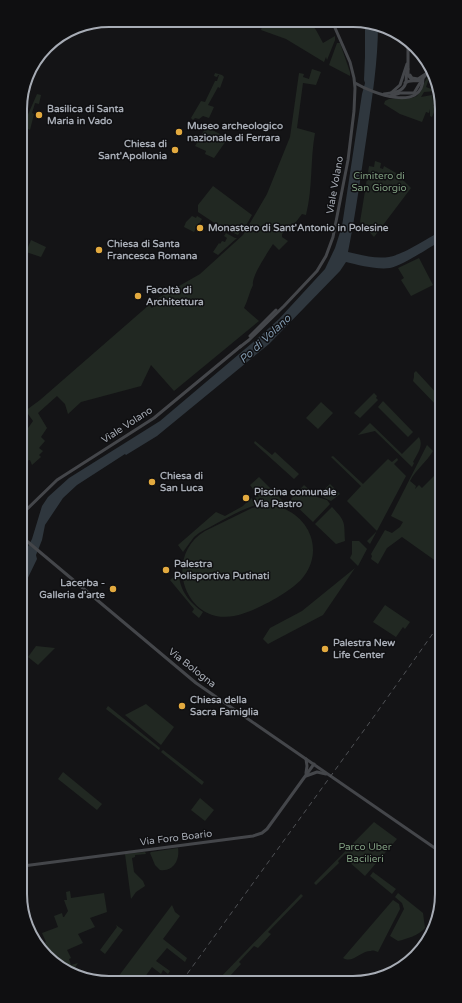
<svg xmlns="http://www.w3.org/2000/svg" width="462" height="1003" font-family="'Varela Round',sans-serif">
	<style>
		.green { fill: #212822 }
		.water { fill: #2f373e }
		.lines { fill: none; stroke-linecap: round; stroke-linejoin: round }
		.secondary { stroke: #44464a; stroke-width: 3 }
		.rail { stroke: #4f5155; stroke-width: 1; stroke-dasharray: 5 4; stroke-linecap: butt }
		.poi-dot { fill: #e3aa3f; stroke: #0f0f11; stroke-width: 1.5 }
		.labels { text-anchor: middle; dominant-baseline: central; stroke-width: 3; stroke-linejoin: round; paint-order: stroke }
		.poi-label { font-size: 10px; font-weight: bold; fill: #a7acb5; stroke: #0f0f11; text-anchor: start }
		.park-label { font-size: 10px; fill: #809f81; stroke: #0f0f11 }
		.street-label { font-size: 10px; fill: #a7acb5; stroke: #0f0f11 }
		.water-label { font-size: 11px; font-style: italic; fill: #8199ae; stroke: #0f0f11 }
		.rim { fill: none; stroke: #a7acb5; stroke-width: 2 }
	</style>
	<rect width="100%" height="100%" fill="#141416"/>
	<g class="green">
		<path d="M264,21H277V23L312,25L316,30L323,43L335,36V40L327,60L326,57L324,62L286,39L261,30Z"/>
		<path d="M337,43H340L350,72V76L329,65Z"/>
		<path d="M312,69L321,72L316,85L303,83L297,128L315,133C310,160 313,188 306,215L302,214L289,231H285L282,234V237L288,241L279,250L273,244C268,252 251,277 253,285C249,293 248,300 244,308L259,321L174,391L151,365L141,386L81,402L68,414L65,404L57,396L38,413L47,428L41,437L45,441L39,448L43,451L39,455L41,457L32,465L30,460L21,462V438L33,421L28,414L21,417V414L40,400L149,305L152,308L156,304L153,301L200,274L243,235L267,194L290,137L299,73L304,74L303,77L309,79Z"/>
		<path d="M215,73L222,75L224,77L220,88L218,87L208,105L214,107L209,118L203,116L199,119L195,118L193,120L191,118L201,101L205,102L215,81H217L219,75H218L217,77L214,76Z"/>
		<path d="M431,73L426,87L436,91L424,92L421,97L432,95L433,104V96H439L438,104L434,102L433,106L436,107L432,117L430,116V109L429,113L426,112L422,122L400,114L384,104L385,101L389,99L412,98L417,96L427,78Z"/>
		<path d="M37,94L41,95L39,104L35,103L32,113L34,114L30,130L23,126Z"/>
		<path d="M206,127L228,138L214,158L205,154L206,151L195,146Z"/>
		<path d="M375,161L381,163L380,168L383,169L384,166L396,173L411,188L374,237L360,222L369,166L374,167Z"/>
		<path d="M213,186L252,215L244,229L242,228L238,235L222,228L198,212V205Z"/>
		<path d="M192,216L196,218L197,216L202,219L194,232L184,227L186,222Z"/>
		<path d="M226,233L235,238H237L218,255L213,252L219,243L220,244L222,241L225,242L227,238L224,236Z"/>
		<path d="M31,240L46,247L41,257L26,252Z"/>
		<path d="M419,258L433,285L411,296L401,280L404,278L398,268Z"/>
		<path d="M416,371L440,397V409L413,381L414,377V373Z"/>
		<path d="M374,393L377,396L376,398L378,400L360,418L354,413Z"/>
		<path d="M383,401L413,432L408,437L378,407Z"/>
		<path d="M321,402L333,413L318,429L306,418Z"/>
		<path d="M370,423L402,454L419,437C424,446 417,454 413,462L414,463L412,467L375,431L358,435Z"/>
		<path d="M255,441L272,455L275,452L299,474L294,479L254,443Z"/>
		<path d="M427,445L433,451C426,463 416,469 410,481L416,486L415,489L419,485L422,488L440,470L441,571L440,572L436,569L440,564L402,537L387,548L378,564L371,559L372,556L371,554L385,530L392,533L400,527L403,522L391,516Z"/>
		<path d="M333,456L363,484L388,459L392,462L397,458L398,460L394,464L406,476L370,544L367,541L377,531L347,501L361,486L331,457Z"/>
		<path d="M259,477L287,505V507C280,504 273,502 265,503C249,504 214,525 199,533L194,537L183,552L178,545L216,512L225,516L243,506L251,498L253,500L256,497H259L250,485Z"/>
		<path d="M330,484L340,494L331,501L318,495Z"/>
		<path d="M304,485L317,497L327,500L330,504L313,522L291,501V499Z"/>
		<path d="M266,505C303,506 327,545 304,576C294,591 252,613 234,616C185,625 162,557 205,531L252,508Z"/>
		<path d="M332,507C346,522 344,521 345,541L336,544L315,524Z"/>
		<path d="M352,541H359L367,549L358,566L350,558L352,554Z"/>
		<path d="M355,568L323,615L268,644L263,639L270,628L302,611Z"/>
		<path d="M178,573H179C179,590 190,603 203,612L199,618L192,612L194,609L170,580Z"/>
		<path d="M385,605L410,622L405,629L403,627L396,637L373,622Z"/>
		<path d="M36,646L55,648L38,665L28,657Z"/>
		<path d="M146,704L174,727L161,745L125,715Z"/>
		<path d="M108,706L160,748L159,750L106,709Z"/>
		<path d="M163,750L204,782L202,785L161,752Z"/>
		<path d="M63,772L102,804L97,810L58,779Z"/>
		<path d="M200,798L214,810L205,821L191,810Z"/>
		<path d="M374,822L397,839L365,876L347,860L349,857L345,854L338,861L339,863L316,885L314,883Z"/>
		<path d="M178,848C180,860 173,872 160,870L155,865L150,853L151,852Z"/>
		<path d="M145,852L146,854L135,855V857L132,858L134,872L143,881L145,886L136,892L131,899L125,854Z"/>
		<path d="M373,872L396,889L392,894L370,876Z"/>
		<path d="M70,891L71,898L104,893L107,912L90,918L95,927L78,934L83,943L67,950L71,958L69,959L71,965L78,963L72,972L68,970L65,963L59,965L50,961L40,945L46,942L42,933L58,927L54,916L62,913L63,917H64L68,911L64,900H67L66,892Z"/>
		<path d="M398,893L423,913L425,928C419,935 407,939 398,941L390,936L404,909L402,903L395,897Z"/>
		<path d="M301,894L303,896L268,932L271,934L258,948L254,946L239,962L241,964L230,976L228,975L223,981H217Z"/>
		<path d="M393,900L399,904L400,909L378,952C375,951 373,950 371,951C360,951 353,964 343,958Z"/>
		<path d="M172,905L175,912L180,916L163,939L187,958L185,962L167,948L156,961L170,971L168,974L163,970L161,974L152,967L142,981H115Z"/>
		<path d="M116,925L123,930L105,954L100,950L117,927Z"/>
	</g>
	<path class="water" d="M365,22H370L378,25C378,62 372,98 367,134C361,173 356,213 348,252C361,255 375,259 389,257C402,255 427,239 439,232V242C427,249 403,265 390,268C378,270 358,265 346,262L340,271L269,344L157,436L126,455L125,454L77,485L63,498L45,525L42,540L36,555L37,559L22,590V558L32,539L42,506L48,497L69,478L160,421L258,338L279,319L325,269L335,248L342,226L362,94L365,83L364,80L365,56Z"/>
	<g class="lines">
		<g class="secondary">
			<path d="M408,40V75L412,80"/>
			<path d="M410,75L412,78L418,79L430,71"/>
			<path d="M355,83C372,93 423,113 423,78"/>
			<path d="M405,83C410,79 415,82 420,80"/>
			<path d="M391,93L400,85L407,64"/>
			<path d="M384,94C394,92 403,93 406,82C407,77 405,74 408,69"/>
			<path d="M390,96L400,93H414L423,78L430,71"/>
			<path d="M250,336L276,310"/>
			<path d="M240,347L249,340L284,306L317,271L326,256L333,237L348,160L354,111L355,88L354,78L350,62L332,21"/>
			<path d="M22,514L57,480L154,418L241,346"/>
			<path d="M22,537L196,683L442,853"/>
			<path d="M22,547L26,541"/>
			<path d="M306,773L307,766L306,759"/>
			<path d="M306,776L317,772L326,774"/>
			<path d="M23,866L253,836L262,833L267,829L314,764"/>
		</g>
		<path class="rail" d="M182,981L375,715L441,622"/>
	</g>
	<g class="poi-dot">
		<circle cx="39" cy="115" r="4"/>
		<circle cx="179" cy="132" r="4"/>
		<circle cx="175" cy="150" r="4"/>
		<circle cx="200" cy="228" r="4"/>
		<circle cx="99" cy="250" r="4"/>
		<circle cx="138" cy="296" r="4"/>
		<circle cx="152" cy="482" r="4"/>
		<circle cx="246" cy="498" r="4"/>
		<circle cx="166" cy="570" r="4"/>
		<circle cx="113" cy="589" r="4"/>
		<circle cx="325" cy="649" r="4"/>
		<circle cx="182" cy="706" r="4"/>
	</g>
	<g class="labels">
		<g class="poi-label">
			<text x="47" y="109">Basilica di Santa<tspan x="47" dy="12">Maria in Vado</tspan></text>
			<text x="187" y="126">Museo archeologico<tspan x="187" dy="12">nazionale di Ferrara</tspan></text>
			<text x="167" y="144" text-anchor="end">Chiesa di<tspan x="167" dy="12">Sant'Apollonia</tspan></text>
			<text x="208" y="228">Monastero di Sant'Antonio in Polesine</text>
			<text x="107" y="244">Chiesa di Santa<tspan x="107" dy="12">Francesca Romana</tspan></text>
			<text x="146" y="290">Facoltà di<tspan x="146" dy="12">Architettura</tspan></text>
			<text x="160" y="476">Chiesa di<tspan x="160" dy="12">San Luca</tspan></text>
			<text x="254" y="492">Piscina comunale<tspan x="254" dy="12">Via Pastro</tspan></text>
			<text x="174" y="564">Palestra<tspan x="174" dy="12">Polisportiva Putinati</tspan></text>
			<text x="105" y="583" text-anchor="end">Lacerba -<tspan x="105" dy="12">Galleria d'arte</tspan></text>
			<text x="333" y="643">Palestra New<tspan x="333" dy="12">Life Center</tspan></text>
			<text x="190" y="700">Chiesa della<tspan x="190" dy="12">Sacra Famiglia</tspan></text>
		</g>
		<g class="park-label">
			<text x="379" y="176">Cimitero di<tspan x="379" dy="12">San Giorgio</tspan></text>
			<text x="365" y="847">Parco Uber<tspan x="365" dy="12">Bacilieri</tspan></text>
		</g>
		<g class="street-label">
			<text transform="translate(335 185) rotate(-80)">Viale Volano</text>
			<text transform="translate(127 425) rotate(-33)">Viale Volano</text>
			<text transform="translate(192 668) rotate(38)">Via Bologna</text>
			<text transform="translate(176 838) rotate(-7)">Via Foro Boario</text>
		</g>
		<g class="water-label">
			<text transform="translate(265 339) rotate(-43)">Po di Volano</text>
		</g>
	</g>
	<path d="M0 0H462V1003H0ZM109 27H353A82 82 0 0 1 435 109V894A82 82 0 0 1 353 976H109A82 82 0 0 1 27 894V109A82 82 0 0 1 109 27Z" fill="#0f0f11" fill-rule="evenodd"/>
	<path class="rim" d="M109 27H353A82 82 0 0 1 435 109V894A82 82 0 0 1 353 976H109A82 82 0 0 1 27 894V109A82 82 0 0 1 109 27Z"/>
</svg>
